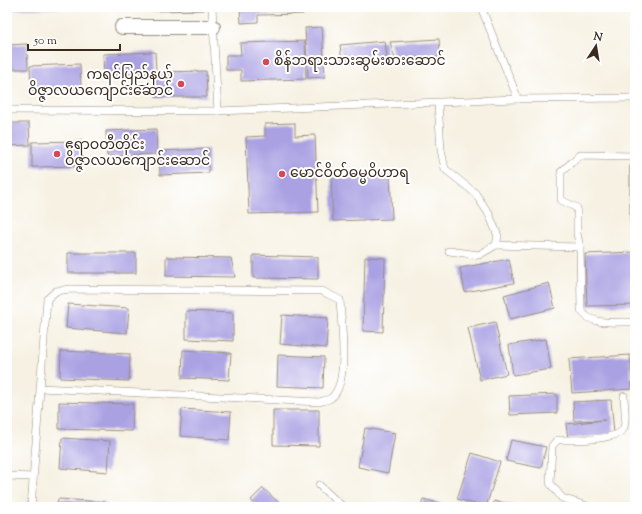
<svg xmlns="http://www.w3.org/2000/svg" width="642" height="514" font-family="'Sorts Mill Goudy','Noto Sans Myanmar',serif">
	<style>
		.building { fill: #aaa1e3 }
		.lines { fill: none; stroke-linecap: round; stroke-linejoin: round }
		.lane-casing { stroke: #988e80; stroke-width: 8 }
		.street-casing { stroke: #988e80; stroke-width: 16 }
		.lane { stroke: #fff; stroke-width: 7 }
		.street { stroke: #fff; stroke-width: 14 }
		.poi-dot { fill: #d1495b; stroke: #fff; stroke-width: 1.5 }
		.labels { text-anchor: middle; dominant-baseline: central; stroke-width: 4; stroke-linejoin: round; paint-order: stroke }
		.poi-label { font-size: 14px; fill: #3b2a1e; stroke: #fff; text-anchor: start }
	</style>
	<rect width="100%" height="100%" fill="#fff"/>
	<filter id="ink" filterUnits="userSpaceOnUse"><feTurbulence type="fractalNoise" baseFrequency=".025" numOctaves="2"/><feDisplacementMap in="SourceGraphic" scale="8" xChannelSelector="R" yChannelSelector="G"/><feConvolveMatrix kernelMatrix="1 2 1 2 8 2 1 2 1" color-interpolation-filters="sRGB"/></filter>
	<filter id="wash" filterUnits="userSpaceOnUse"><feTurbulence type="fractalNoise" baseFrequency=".012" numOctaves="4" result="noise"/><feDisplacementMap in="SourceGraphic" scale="16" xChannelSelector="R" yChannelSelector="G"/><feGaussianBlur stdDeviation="0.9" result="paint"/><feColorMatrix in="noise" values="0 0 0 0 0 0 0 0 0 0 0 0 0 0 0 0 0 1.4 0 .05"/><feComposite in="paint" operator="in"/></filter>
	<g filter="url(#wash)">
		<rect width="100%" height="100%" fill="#f6f1e2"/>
		<g id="blocks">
			<g class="building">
				<path d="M7,7H64V8L7,9Z"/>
				<path d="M153,7H204V10L153,11Z"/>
				<path d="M240,7H303V14L258,15V22L241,23Z"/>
				<path d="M322,27L325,77L308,78L305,28Z"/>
				<path d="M439,39L440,57L395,59L390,42Z"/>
				<path d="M305,41L306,79L241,81V70H226V55H241L240,43Z"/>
				<path d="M385,41L387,58L342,61L340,45Z"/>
				<path d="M27,44L28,69H7V45Z"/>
				<path d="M155,52L156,72L206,71L207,97H156V77L104,79L103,54Z"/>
				<path d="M80,64L81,88L31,90L30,66Z"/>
				<path d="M7,123H29L30,145L7,146Z"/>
				<path d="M295,123V136L315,135L318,212L249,214L246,137L265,136V124Z"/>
				<path d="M156,129L157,154L107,156L106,131Z"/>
				<path d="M82,141V166L32,167V142Z"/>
				<path d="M208,149L209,173L160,175L159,151Z"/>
				<rect x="630" y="166" width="5" height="57"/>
				<path d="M390,175L392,219L333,221L331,177Z"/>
				<path d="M635,252V305L587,306L585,254Z"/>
				<rect x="68" y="253" width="68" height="20"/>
				<path d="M253,255L318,257V279L253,278Z"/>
				<path d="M166,257L231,258L235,277L166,276Z"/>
				<path d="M365,257L385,258L383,332L363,331Z"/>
				<path d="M509,259L514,283L465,292L460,268Z"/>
				<path d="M549,283L555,308L510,319L504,295Z"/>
				<path d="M68,304L129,308L127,333L66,328Z"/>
				<path d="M186,311L233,313V341L186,339Z"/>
				<path d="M282,315L328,318L326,348L280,344Z"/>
				<path d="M495,322L507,374L480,380L468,328Z"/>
				<path d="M546,339L551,369L513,375L509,345Z"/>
				<path d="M635,340V372H634L632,341Z"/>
				<path d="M183,350L231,353L229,380L182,378Z"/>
				<path d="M61,351L130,354L129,381L60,378Z"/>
				<path d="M278,355L324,357L323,388L277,386Z"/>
				<path d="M630,355L632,389L572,393L569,359Z"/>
				<path d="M557,394V413L510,415L509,396Z"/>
				<path d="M611,400L614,434L568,439L566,424L605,420L574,421L573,402Z"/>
				<path d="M59,402L133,404L132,431L59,429Z"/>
				<path d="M182,409L231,412L229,440L180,436Z"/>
				<path d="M273,410H319V446L273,445Z"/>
				<path d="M365,428L395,433L388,473L358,467Z"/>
				<path d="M62,438L110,441L108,472L60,468Z"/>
				<path d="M511,440L546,447L541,468L506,461Z"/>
				<path d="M472,453L500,462L486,507L457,499Z"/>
				<path d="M263,488L283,507H257L251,500Z"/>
				<path d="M58,499L105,502V507H57Z"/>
				<path d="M423,499L443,504L442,507H421Z"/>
				<path d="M494,501L517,506V507H493Z"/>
			</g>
		</g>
	</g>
	<g filter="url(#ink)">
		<use href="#blocks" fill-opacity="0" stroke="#988e80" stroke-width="1"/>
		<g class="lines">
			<defs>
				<g id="lane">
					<path d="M212,7L218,111"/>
					<path d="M481,7L518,99"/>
					<path d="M438,103L441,150L445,169L475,193L489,214L498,236L496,245L479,255L449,251"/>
					<path d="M7,110L218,111L518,99L635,98"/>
					<path d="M635,156L580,155L561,172V200L577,208V234L580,247L581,310C590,327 618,321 635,322"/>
					<path d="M496,245L580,247"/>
					<path d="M7,476L33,477"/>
					<path d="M319,485L343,507"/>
					<path d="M31,507L47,299L56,291L70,289L322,291L340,300C341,322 350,384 331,398C328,400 322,401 319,402L40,388"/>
					<path d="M590,507L562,498L550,483L552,446L557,440C569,440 621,441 624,427C627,418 624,405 624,396"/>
				</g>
				<path id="street" d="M122,27H213"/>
			</defs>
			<use href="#lane" class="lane-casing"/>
			<use href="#street" class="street-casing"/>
			<use href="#lane" class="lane"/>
			<use href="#street" class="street"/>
		</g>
	</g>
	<g class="poi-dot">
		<circle cx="266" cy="62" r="4"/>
		<circle cx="181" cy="84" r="4"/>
		<circle cx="57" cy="154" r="4"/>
		<circle cx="282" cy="174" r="4"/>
	</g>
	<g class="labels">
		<g class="poi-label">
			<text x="274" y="62">စိန်ဘရားသားဆွမ်းစားဆောင်</text>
			<text x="173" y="76" text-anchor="end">ကရင်ပြည်နယ်<tspan x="173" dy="16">ဝိဇ္ဇာလယကျောင်းဆောင်</tspan></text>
			<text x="65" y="146">ဧရာဝတီတိုင်း<tspan x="65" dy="16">ဝိဇ္ဇာလယကျောင်းဆောင်</tspan></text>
			<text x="290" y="174">မောင်ဝိတ်ဓမ္မဝိဟာရ</text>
		</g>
	</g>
	<rect width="642" height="514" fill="none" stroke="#fff" stroke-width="24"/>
	<g transform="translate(596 46) rotate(12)" stroke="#ffffff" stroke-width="3" paint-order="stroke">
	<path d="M0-3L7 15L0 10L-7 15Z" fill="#3b2a1e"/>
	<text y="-6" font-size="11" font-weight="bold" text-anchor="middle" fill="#3b2a1e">N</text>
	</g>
	<path d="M28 44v6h92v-6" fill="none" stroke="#3b2a1e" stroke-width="2"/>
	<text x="34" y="44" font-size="12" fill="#3b2a1e" stroke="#ffffff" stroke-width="3" paint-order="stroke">50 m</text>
</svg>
